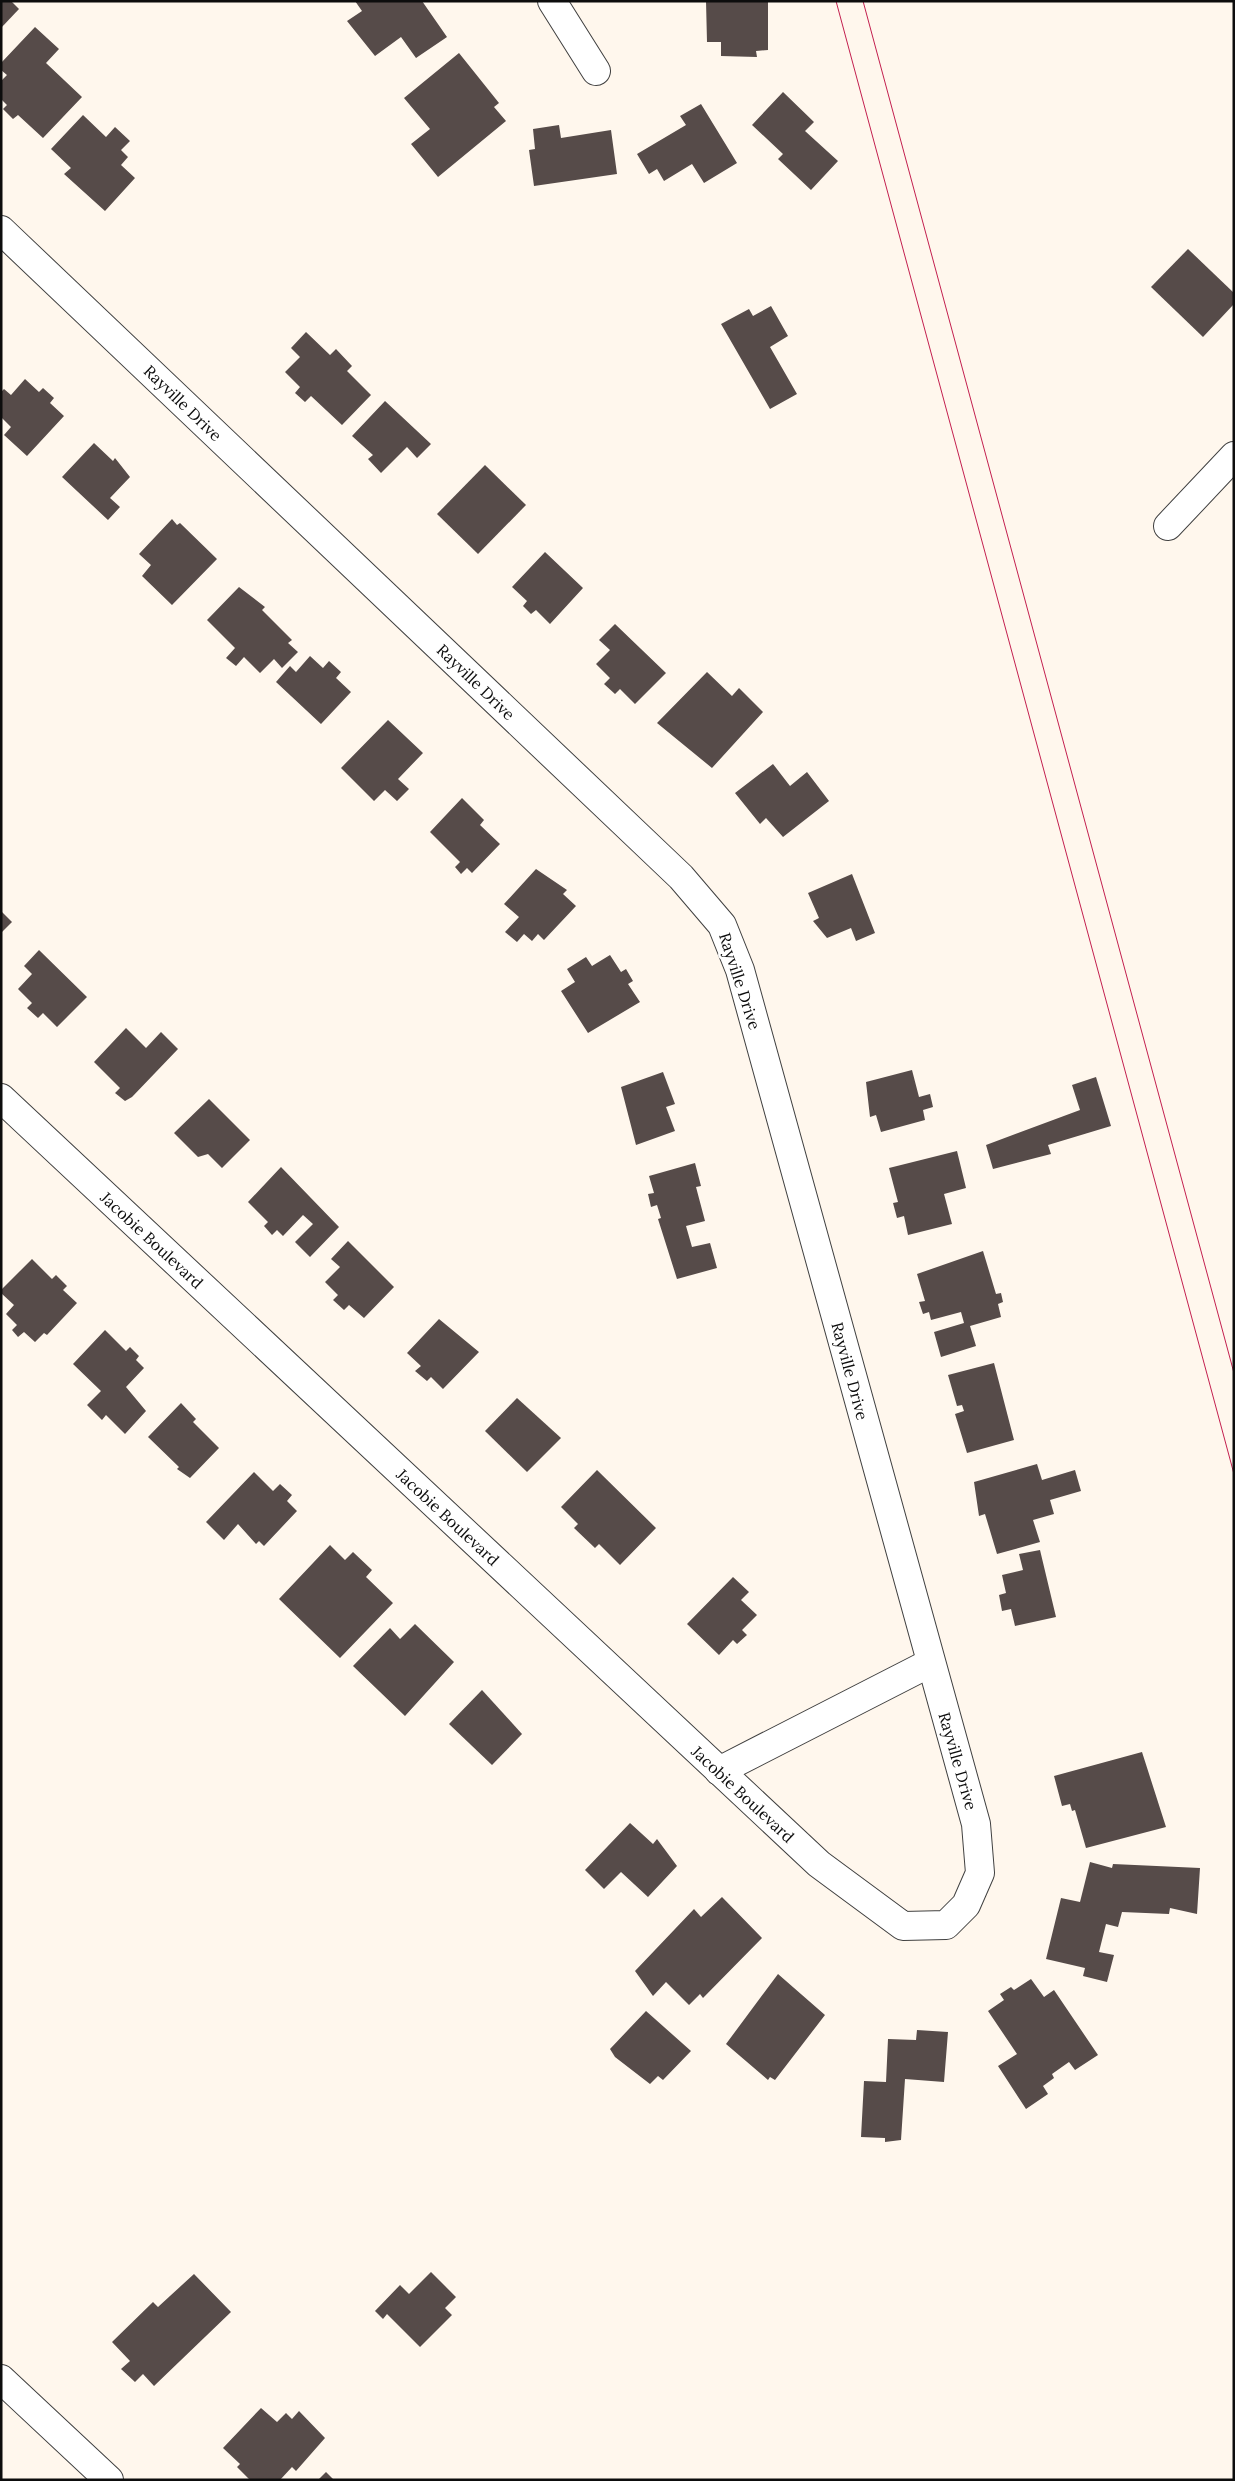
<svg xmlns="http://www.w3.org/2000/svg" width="1235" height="2481" font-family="Lora,serif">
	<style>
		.building { fill: #564b49 }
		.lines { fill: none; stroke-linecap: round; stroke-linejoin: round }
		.minor-casing { stroke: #404040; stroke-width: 30 }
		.minor { stroke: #fff; stroke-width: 28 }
		.tram { stroke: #c31f4f; stroke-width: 1 }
		.labels { text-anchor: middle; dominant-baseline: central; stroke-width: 5; stroke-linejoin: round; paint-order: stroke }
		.street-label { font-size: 16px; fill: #0d0d0d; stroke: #fff }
	</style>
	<rect width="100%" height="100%" fill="#fff7ed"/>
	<g class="building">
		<path d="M1,1H11L19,9L1,28Z"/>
		<path d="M355,1H422L447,37L416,58L401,37L375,56L347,21L362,11Z"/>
		<path d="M706,1H768V50L756,51L757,57L721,56V42H707Z"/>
		<path d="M35,27L59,49L46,63L82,97L43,138L18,115L13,119L3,109L7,105L1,99V81L7,75L1,70V63Z"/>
		<path d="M459,53L499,103L494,107L506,121L438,177L411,144L430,129L404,98Z"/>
		<path d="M783,92L814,122L805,131L838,161L811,190L778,159L783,154L752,125Z"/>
		<path d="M701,104L737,163L704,183L692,164L664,181L657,169L649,174L637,154L686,125L680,116Z"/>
		<path d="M83,115L106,137L115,127L130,141L121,150L128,157L121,165L135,178L105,211L64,174L71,168L51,149Z"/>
		<path d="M559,125L561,138L611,130L617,174L534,186L529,150L535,149L533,129Z"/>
		<path d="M1188,249L1234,293V304L1203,337L1151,287Z"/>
		<path d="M771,306L788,336L770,347L797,394L770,409L721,324L749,309L753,316Z"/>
		<path d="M306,332L330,355L336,349L352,366L347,371L371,395L342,425L311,396L305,402L295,393L300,387L285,372L300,357L291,348Z"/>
		<path d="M25,379L39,392L43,388L54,398L50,403L64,416L27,456L4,435L11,427L1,417V392L4,389L11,395Z"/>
		<path d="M385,401L431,444L417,458L407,447L381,473L368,459L373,455L352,436Z"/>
		<path d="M94,443L113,461L115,458L130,477L110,498L120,507L108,520L62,477Z"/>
		<path d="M485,465L526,505L478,554L437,514Z"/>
		<path d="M172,519L177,525L180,523L217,559L172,605L142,576L151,565L139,554Z"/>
		<path d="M545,552L583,588L550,624L536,610L531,614L523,606L527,601L512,587Z"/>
		<path d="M239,587L265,607L262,610L292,640L288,643L298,652L282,668L274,659L260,673L244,657L236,666L226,658L235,648L207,620Z"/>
		<path d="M615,624L666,673L635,704L620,689L615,694L604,684L610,678L596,664L610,650L599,640Z"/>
		<path d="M310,656L323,668L329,661L341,672L336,678L351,692L321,724L276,682L290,666L296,672Z"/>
		<path d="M707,672L732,696L739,688L763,712L712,768L657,723Z"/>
		<path d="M388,720L423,753L398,779L409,789L397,801L385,790L374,801L341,768Z"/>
		<path d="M773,764L790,786L807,772L829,801L783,837L766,818L760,824L735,793Z"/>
		<path d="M462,798L484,820L480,825L500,844L472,873L467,868L461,874L455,867L460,862L430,832Z"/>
		<path d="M536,869L567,890L563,894L576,906L544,940L538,934L532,941L524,934L517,942L505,932L519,917L504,904Z"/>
		<path d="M852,874L875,933L856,941L851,928L827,938L813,921L819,918L808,893Z"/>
		<path d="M1,911L12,922L1,933Z"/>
		<path d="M39,950L87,997L57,1027L43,1013L38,1018L27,1008L32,1003L18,989L32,974L24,966Z"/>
		<path d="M610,955L621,972L626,969L633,981L628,984L640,1002L588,1033L561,991L575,982L567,969L586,957L592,966Z"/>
		<path d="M126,1028L146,1048L161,1032L178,1049L132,1097L125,1101L115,1093L120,1088L94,1062Z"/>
		<path d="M912,1070L919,1097L930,1094L933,1107L923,1110L925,1120L881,1132L876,1115L870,1117L866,1082Z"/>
		<path d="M663,1072L675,1104L666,1107L675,1131L636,1145L621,1087Z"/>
		<path d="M1096,1077L1111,1126L1048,1145L1051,1154L993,1169L986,1145L1080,1110L1072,1085Z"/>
		<path d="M209,1099L250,1140L222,1168L208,1154L198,1157L174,1133Z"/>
		<path d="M957,1151L966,1188L944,1194L952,1224L908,1235L904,1216L897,1218L893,1203L898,1202L889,1168Z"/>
		<path d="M695,1163L701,1186L696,1187L705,1221L686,1226L692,1247L710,1243L717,1268L677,1279L658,1219L661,1218L657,1205L651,1207L648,1194L654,1193L649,1176Z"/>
		<path d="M281,1167L339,1227L310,1257L295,1242L313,1224L303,1215L283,1236L277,1230L272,1235L264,1226L268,1222L248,1202Z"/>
		<path d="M348,1241L394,1287L364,1318L349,1305L344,1310L333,1300L338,1295L325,1282L340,1267L331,1259Z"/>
		<path d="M983,1251L996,1294L1001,1293L1003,1302L998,1304L1001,1317L970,1326L976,1346L941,1357L934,1332L964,1323L961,1312L931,1320L929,1312L923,1314L919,1302L925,1301L917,1274Z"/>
		<path d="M32,1259L52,1279L56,1275L67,1286L63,1290L77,1303L47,1335L44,1333L35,1342L24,1332L18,1337L12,1330L17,1325L6,1314L14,1305L1,1293V1290Z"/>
		<path d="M439,1319L479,1352L443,1389L431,1377L427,1381L415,1371L421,1366L407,1353Z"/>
		<path d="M105,1330L126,1351L130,1347L139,1356L136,1360L144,1368L126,1387L146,1411L125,1434L106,1415L102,1420L87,1405L101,1391L73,1364Z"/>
		<path d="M994,1363L1014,1440L967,1453L955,1414L964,1411L962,1405L957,1406L948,1375Z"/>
		<path d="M517,1398L561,1438L527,1472L485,1431Z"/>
		<path d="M181,1403L196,1419L193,1422L219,1448L190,1478L177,1469L179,1467L148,1437Z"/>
		<path d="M1037,1464L1042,1480L1075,1470L1081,1491L1050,1500L1054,1514L1033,1520L1040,1542L997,1554L985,1514L979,1516L974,1482Z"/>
		<path d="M597,1470L656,1528L620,1565L599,1544L595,1548L574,1528L578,1524L561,1507Z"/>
		<path d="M254,1472L273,1491L280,1484L292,1495L287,1501L297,1511L264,1546L259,1541L256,1544L238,1524L224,1540L206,1522Z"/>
		<path d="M330,1545L345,1560L353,1552L372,1570L366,1577L393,1603L340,1658L279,1599Z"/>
		<path d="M1040,1550L1056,1617L1015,1626L1011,1609L1002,1611L999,1595L1006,1593L1002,1575L1023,1570L1019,1554Z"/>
		<path d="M733,1577L749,1592L741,1600L757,1615L742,1630L747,1635L737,1644L733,1640L719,1655L687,1624Z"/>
		<path d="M415,1624L454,1662L405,1716L353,1666L390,1628L400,1639Z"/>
		<path d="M482,1690L522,1734L492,1765L449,1724Z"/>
		<path d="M1142,1752L1166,1827L1086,1848L1075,1810L1072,1811L1070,1804L1062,1806L1054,1776Z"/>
		<path d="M630,1823L653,1844L657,1839L677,1866L648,1897L621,1872L604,1889L585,1870Z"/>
		<path d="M1090,1862L1112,1868L1113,1864L1200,1868L1197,1914L1170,1908L1169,1914L1122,1912L1118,1927L1106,1924L1099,1952L1114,1955L1107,1982L1083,1976L1085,1968L1046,1959L1061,1898L1080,1902Z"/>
		<path d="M722,1897L762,1938L703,1998L700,1994L689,2005L666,1982L653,1996L635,1971L694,1909L701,1917Z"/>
		<path d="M778,1974L825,2015L775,2080L770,2077L768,2080L726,2044Z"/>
		<path d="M1031,1979L1044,1997L1054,1990L1098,2055L1075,2070L1069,2062L1052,2074L1054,2078L1043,2086L1048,2094L1026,2109L998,2066L1017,2054L988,2011L1004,2000L1000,1994L1011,1987L1014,1990Z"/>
		<path d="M646,2011L691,2051L663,2080L658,2076L650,2084L615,2057L610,2049Z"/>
		<path d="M917,2030L948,2032L944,2082L905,2079L901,2140L885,2142V2138L861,2137L864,2081L886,2082L888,2039L916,2040Z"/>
		<path d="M431,2272L456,2297L445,2308L452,2315L420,2347L387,2314L383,2319L375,2311L400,2285L409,2294Z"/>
		<path d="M194,2274L231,2312L154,2386L143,2374L135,2382L121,2369L130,2361L112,2342L153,2302L158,2307Z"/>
		<path d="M261,2408L277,2422L286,2413L292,2419L299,2411L325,2438L296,2471L292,2467L280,2480H250L237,2467L240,2464L223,2448Z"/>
		<path d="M326,2472L334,2480H318Z"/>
	</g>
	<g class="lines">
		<defs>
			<g id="minor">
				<path d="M552,1L596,71"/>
				<path d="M1,230L681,877L722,925L740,970L976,1824L980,1873L966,1905L946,1925L903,1926L819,1864L1,1098"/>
				<path d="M1168,526L1234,456"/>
				<path d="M719,1771L930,1663"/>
				<path d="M1,2379L109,2480"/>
			</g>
		</defs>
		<use href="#minor" class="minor-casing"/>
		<use href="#minor" class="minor"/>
		<g class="tram">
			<path d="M836,1L1234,1474"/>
			<path d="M863,1L1234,1373"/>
		</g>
	</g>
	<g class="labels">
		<g class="street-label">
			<text transform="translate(183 403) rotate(44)">Rayville Drive</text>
			<text transform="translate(476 682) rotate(44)">Rayville Drive</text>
			<text transform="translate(740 981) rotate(72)">Rayville Drive</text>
			<text transform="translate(152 1240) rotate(43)">Jacobie Boulevard</text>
			<text transform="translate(850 1371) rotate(75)">Rayville Drive</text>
			<text transform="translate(448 1517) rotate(43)">Jacobie Boulevard</text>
			<text transform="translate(958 1761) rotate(74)">Rayville Drive</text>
			<text transform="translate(743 1794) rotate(43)">Jacobie Boulevard</text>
		</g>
	</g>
	<rect width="1235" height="2481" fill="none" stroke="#0d0d0d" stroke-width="5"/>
</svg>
